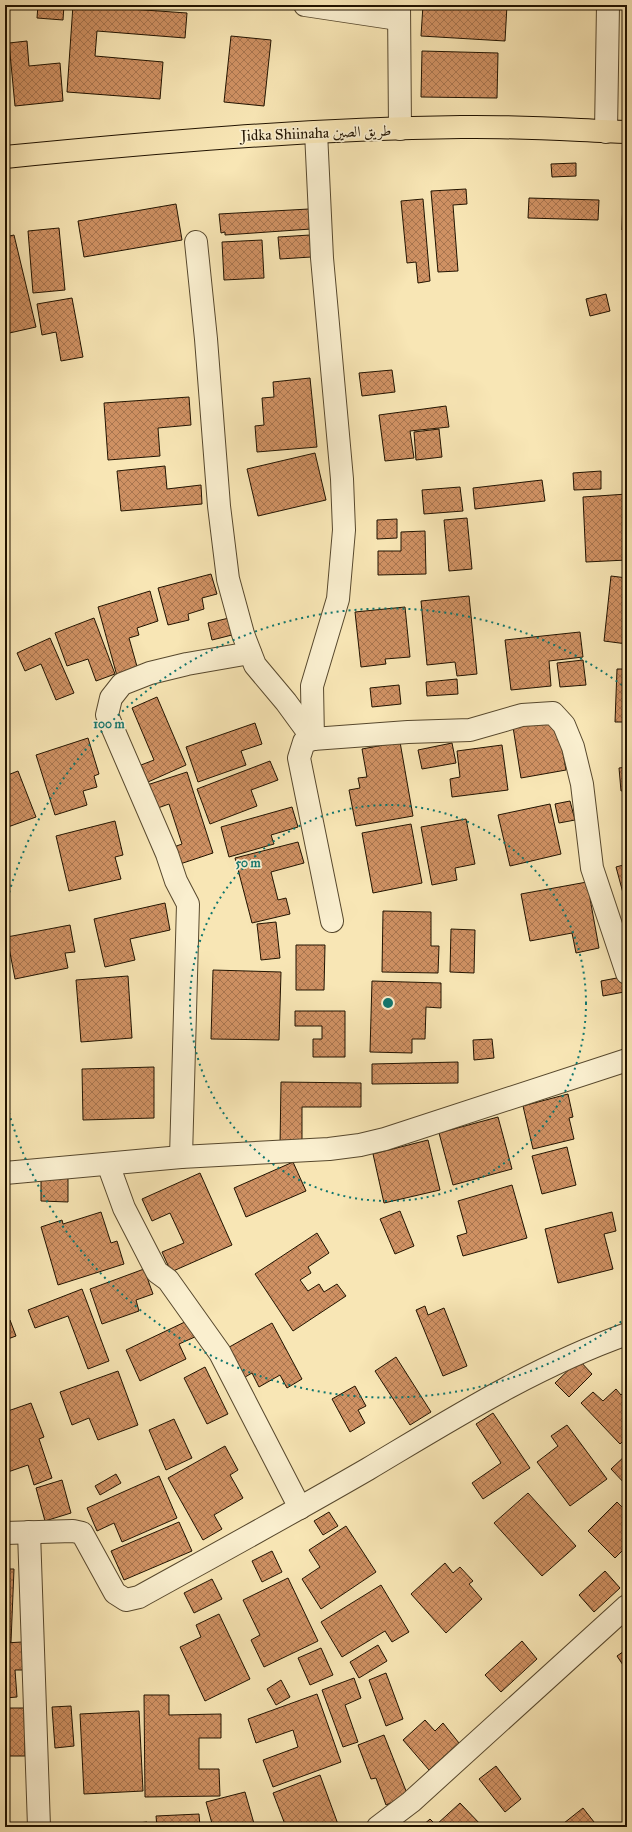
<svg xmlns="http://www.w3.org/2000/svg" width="632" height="1832" font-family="'IM FELL Great Primer',Amiri,serif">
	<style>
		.building { fill: url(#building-cross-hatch); stroke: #211300 }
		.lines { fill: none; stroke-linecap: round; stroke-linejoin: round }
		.minor-casing { stroke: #57482d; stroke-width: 24 }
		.primary-casing { stroke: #211300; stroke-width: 24 }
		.minor { stroke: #faefcf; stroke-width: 22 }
		.primary { stroke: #f8e6b5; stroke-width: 22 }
		.ring { fill: none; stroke: #0f766e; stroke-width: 2; stroke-dasharray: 2 4 }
		.labels { text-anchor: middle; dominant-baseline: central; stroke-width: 3.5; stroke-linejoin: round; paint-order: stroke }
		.street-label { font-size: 15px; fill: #211300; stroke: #faefcf }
		.centre { fill: #0f766e; stroke: #faefcf; stroke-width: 2 }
		.ring-label { font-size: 12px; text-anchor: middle; font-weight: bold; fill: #0f766e; stroke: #faefcf; stroke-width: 3.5; stroke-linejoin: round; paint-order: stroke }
	</style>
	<defs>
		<pattern id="building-cross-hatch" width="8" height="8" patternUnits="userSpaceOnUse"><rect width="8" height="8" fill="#cf9163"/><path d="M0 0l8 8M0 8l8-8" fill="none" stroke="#a8754f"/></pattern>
	</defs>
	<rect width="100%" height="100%" fill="#f8e6b5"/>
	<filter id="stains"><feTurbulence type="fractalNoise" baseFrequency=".005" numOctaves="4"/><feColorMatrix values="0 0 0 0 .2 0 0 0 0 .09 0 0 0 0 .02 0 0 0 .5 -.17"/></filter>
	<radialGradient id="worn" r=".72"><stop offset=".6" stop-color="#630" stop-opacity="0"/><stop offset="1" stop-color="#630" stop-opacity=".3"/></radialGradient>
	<g class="building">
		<path d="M38,5H64L63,20L37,18Z"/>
		<path d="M73,5L187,13L185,38L97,31L95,56L163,62L160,99L67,92Z"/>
		<path d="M423,5H507L505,41L421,36Z"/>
		<path d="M231,36L271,40L264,106L224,102Z"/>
		<path d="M27,41L29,66L60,63L63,101L15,106L9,43Z"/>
		<path d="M422,51L498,53L497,98L421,97Z"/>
		<path d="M576,163V176L552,177L551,164Z"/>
		<path d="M466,189L467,204L453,205L458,271L438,272L431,191Z"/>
		<path d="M623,197H627V230H622Z"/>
		<path d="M529,198L599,200L598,220L528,218Z"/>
		<path d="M423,199L430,281L418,283L416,262L407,263L401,201Z"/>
		<path d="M176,204L182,240L84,257L78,221Z"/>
		<path d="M309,209L311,229L225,235V232L221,233L219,214Z"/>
		<path d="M59,228L65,290L33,293L28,231Z"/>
		<path d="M14,235L36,327L5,334V237Z"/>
		<path d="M310,235L311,257L280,259L278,237Z"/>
		<path d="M262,240L264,278L224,280L222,242Z"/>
		<path d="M606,294L610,311L590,316L586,299Z"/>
		<path d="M72,298L83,357L61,361L56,332L42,335L37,304Z"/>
		<path d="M392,370L395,392L362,396L359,373Z"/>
		<path d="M310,378L317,447L257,452L255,426L264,425L262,398L274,397L273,382Z"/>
		<path d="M189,397L191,425L158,428L160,456L108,460L104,403Z"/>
		<path d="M446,406L449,427L410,431L414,458L385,461L379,415Z"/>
		<path d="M439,429L442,457L416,460L414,432Z"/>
		<path d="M315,453L326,500L258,516L247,469Z"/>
		<path d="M165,466L167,489L201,485L202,504L121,511L117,471Z"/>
		<path d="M601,471V489L574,490L573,473Z"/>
		<path d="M542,480L545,501L475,509L473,488Z"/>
		<path d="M460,487L463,511L424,514L422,490Z"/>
		<path d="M627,494V560L586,562L583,497Z"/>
		<path d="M467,518L472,569L449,571L444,520Z"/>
		<path d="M397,519V538L377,539V520Z"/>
		<path d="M425,531L426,574L378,575V551H401V532Z"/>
		<path d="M211,574L217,594L202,598L204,609L188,614L189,620L168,625L158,588Z"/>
		<path d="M611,576L627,578V644L604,641Z"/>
		<path d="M150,591L158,621L137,628L139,635L129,638L138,670L117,676L98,607Z"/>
		<path d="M469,596L477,674L457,676L455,662L427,665L421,601Z"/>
		<path d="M405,607L410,657L385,659L386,664L361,667L355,612Z"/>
		<path d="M94,618L115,674L96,681L88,659L67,666L55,633Z"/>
		<path d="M229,618L232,635L212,640L208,623Z"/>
		<path d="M580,632L583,657L549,661L551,686L511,690L505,640Z"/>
		<path d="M50,638L74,693L56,700L41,664L25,671L17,653Z"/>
		<path d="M583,660L586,685L560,687L557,663Z"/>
		<path d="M617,669H627V722H615Z"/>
		<path d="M457,679L458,694L427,696L426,682Z"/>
		<path d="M399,685L401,704L372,707L370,688Z"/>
		<path d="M157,697L186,765L148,782L141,765L154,760L132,708Z"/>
		<path d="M557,719L566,770L521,778L513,727Z"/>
		<path d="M255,723L262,744L241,751L246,765L198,782L186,747Z"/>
		<path d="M88,738L99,774L94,776L97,787L83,791L87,805L55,815L36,755Z"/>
		<path d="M400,742L413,816L356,826L349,790L360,788L358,778L367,777L362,749Z"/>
		<path d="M452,743L456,763L422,769L418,750Z"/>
		<path d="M502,745L508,790L452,797L450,779L460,777L457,751Z"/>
		<path d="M270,761L278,780L251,790L257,806L210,824L197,789Z"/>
		<path d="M627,767V790L621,791L619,768Z"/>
		<path d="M18,771L36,817L5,828V776Z"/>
		<path d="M187,772L213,853L177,865L171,848L182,844L169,804L155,809L147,785Z"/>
		<path d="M570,801L575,820L559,823L555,804Z"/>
		<path d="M550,804L561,854L510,866L498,815Z"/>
		<path d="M292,807L298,827L271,835L274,844L229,857L221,827Z"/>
		<path d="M466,819L475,864L455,868L457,880L432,885L421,827Z"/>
		<path d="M115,821L123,855L115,857L121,879L69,891L56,836Z"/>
		<path d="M411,824L422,883L373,893L362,833Z"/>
		<path d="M298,842L304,863L271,872L278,900L286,898L290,914L252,923L235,858Z"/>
		<path d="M627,864V908L616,867Z"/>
		<path d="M587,882L599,948L576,953L572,933L530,941L521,894Z"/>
		<path d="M165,903L170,930L130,939L135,960L105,967L94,919Z"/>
		<path d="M383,911L431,912V946H439L438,973L382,972Z"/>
		<path d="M276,922L280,958L261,960L257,924Z"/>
		<path d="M70,925L75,952L65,953L68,968L15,979L7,937Z"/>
		<path d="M451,929L475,930L474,973L450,972Z"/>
		<path d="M296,945H325L324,990H296Z"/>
		<path d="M213,970L281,972L279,1040L211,1039Z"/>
		<path d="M128,976L132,1038L81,1042L76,980Z"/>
		<path d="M622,977L624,992L603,996L601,981Z"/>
		<path d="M372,981L441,983V1008L426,1007L425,1039H412V1053L370,1052Z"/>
		<path d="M295,1011H345V1057H313V1039H322V1026H295Z"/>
		<path d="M492,1039L494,1058L474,1060L473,1040Z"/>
		<path d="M458,1062V1083L372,1084V1064Z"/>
		<path d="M154,1067V1118L83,1120L82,1069Z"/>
		<path d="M281,1082L361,1083V1107H302V1146H280Z"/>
		<path d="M568,1094L573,1117L569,1118L574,1139L533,1149L523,1106Z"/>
		<path d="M498,1117L512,1169L453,1185L439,1133Z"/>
		<path d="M428,1140L440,1190L384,1203L373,1154Z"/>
		<path d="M567,1147L576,1185L542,1194L532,1156Z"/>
		<path d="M293,1162L306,1191L246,1217L234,1188Z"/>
		<path d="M200,1173L232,1245L171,1272L162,1252L184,1243L170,1213L152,1221L142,1199Z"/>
		<path d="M41,1178H68V1202L41,1201Z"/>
		<path d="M512,1185L527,1238L463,1256L457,1236L467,1233L458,1201Z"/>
		<path d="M400,1211L414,1246L395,1254L380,1219Z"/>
		<path d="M101,1212L111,1243L117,1241L124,1264L58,1285L41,1227L62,1220L63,1224Z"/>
		<path d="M612,1212L616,1231L604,1234L613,1269L558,1283L545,1229Z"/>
		<path d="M317,1233L329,1253L308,1267L311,1273L300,1280L308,1291L319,1284L324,1292L337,1284L346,1296L293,1331L255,1274Z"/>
		<path d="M144,1269L153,1294L136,1300L139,1311L102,1324L90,1289Z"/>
		<path d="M82,1289L109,1361L88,1369L68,1316L35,1328L28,1310Z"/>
		<path d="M425,1306L428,1315L444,1308L467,1366L443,1376L416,1310Z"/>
		<path d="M10,1320L16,1336L5,1340V1322Z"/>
		<path d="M189,1320L197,1336L179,1344L186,1359L140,1381L126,1350Z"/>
		<path d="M272,1323L302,1379L287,1388L280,1375L259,1387L252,1373L240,1380L224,1350Z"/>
		<path d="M396,1357L431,1412L410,1425L375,1371Z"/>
		<path d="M579,1360L592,1374L569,1397L555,1383Z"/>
		<path d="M205,1367L228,1414L207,1424L184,1378Z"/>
		<path d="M118,1371L138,1425L98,1440L89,1418L72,1425L60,1392Z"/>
		<path d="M355,1386L366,1406L358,1410L365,1423L350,1432L332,1399Z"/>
		<path d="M616,1389L621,1395L627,1389V1437L620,1444L581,1403L593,1392L603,1401Z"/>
		<path d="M31,1403L44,1437L39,1439L52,1478L34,1485L28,1465L5,1473V1412Z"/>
		<path d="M493,1413L530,1468L483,1499L472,1483L501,1463L476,1424Z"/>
		<path d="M174,1419L192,1458L166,1470L149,1430Z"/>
		<path d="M567,1425L607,1479L570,1506L537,1462L558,1446L551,1436Z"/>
		<path d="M225,1446L238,1470L230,1475L243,1498L214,1515L222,1529L203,1540L168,1478Z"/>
		<path d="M627,1454V1486L611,1469Z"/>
		<path d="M116,1474L121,1483L100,1495L95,1486Z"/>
		<path d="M159,1476L177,1518L122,1542L114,1523L97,1531L87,1508Z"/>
		<path d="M62,1480L71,1513L45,1521L36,1488Z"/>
		<path d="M528,1493L576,1546L542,1576L494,1523Z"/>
		<path d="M617,1502L627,1512V1546L615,1558L588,1531Z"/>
		<path d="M329,1512L338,1526L323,1535L314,1521Z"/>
		<path d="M179,1522L192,1551L124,1580L111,1551Z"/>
		<path d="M346,1526L376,1572L321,1609L302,1579L320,1567L309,1550Z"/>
		<path d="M272,1551L282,1572L262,1582L252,1561Z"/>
		<path d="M445,1563L453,1573L460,1567L473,1581L469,1584L482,1599L446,1633L411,1594Z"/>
		<path d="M5,1569H14L11,1642L5,1641Z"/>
		<path d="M605,1571L620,1588L594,1612L579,1595Z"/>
		<path d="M288,1578L318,1641L264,1667L251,1640L260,1635L243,1600Z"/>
		<path d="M212,1579L222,1599L194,1613L184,1593Z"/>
		<path d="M381,1585L409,1632L392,1642L385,1631L342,1657L321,1622Z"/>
		<path d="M219,1614L250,1679L205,1701L180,1647L201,1637L196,1625Z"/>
		<path d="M522,1641L537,1659L501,1692L485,1675Z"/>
		<path d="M22,1642L24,1670H15L17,1697L5,1698V1643Z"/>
		<path d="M378,1645L387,1661L359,1678L350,1662Z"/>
		<path d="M321,1648L333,1675L310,1685L298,1658Z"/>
		<path d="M627,1649V1671L617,1656Z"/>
		<path d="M386,1673L403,1719L386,1726L369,1680Z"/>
		<path d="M354,1678L361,1698L345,1705L358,1742L343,1747L322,1690Z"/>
		<path d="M281,1680L290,1697L276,1705L267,1689Z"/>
		<path d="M317,1694L341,1762L273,1787L263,1760L298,1747L293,1730L256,1743L248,1719Z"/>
		<path d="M144,1695H169V1715L221,1714V1738H199V1769H219L220,1796L145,1797Z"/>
		<path d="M71,1706L74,1746L55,1748L52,1707Z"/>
		<path d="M5,1708H24L25,1756H5Z"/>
		<path d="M139,1711L143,1791L84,1794L80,1714Z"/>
		<path d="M425,1720L435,1731L443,1723L459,1743L429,1770L403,1740Z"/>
		<path d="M384,1735L408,1796L386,1805L376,1778L371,1779L358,1745Z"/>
		<path d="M496,1766L521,1799L505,1812L479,1779Z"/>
		<path d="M320,1775L339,1827H286L273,1793Z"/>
		<path d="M245,1792L255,1827H213L206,1802Z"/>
		<path d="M460,1803L483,1827H421L430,1819L436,1825Z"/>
		<path d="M583,1808L598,1827H559Z"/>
		<path d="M199,1814L200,1827H157L156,1816Z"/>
		<path d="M147,1822V1827H128V1824Z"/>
	</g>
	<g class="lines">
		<defs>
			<g id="minor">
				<path d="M305,5L398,19"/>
				<path d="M399,5L400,129"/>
				<path d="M606,132L608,5"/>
				<path d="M196,242L206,339L219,506L228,579L243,634L255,665L286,702L313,739"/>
				<path d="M313,739L312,686L338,599L344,530L342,479L322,258L316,132"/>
				<path d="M332,921L299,758L304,742L313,739L408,732L470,730L522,715L553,713L564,725L573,747L582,784L592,868L627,973"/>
				<path d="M181,1157L188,904L176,881L167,854L107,715L111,698L122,684L150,673L187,664L250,653"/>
				<path d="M108,1164L124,1208L157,1272L168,1280L220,1353L300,1508"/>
				<path d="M5,1173L181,1157L329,1149L360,1145L385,1139L627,1060"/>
				<path d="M29,1532L39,1827"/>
				<path d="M5,1533L73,1531L82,1533L115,1593L126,1600L139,1597C215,1555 292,1513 368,1469C452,1419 534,1367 627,1334"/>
				<path d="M378,1827L411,1802L627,1606"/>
			</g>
			<path id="primary" d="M5,157C157,142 308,129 461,127C516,126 572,130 627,132"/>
		</defs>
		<use href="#minor" class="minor-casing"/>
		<use href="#primary" class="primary-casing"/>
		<use href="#minor" class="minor"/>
		<use href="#primary" class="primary"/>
	</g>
	<g class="ring">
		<circle cx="388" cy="1003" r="198"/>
		<path d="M626 1318A395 395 0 0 1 6 1102M6 904A395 395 0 0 1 626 688"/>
	</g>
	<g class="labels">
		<g class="street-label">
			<text transform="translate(316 133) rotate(-2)">Jidka Shiinaha طريق الصين</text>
		</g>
	</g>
	<circle cx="388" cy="1003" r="6" class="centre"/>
	<g class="ring-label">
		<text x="109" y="728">100 m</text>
		<text x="248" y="867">50 m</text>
	</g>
	<rect width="632" height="1832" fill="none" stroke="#f8e6b5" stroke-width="20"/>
	<rect x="6" y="6" width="620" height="1820" fill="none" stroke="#211300" stroke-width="2"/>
	<rect x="10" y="10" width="612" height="1812" fill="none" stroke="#211300"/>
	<rect width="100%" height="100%" filter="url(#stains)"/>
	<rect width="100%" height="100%" fill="url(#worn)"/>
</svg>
